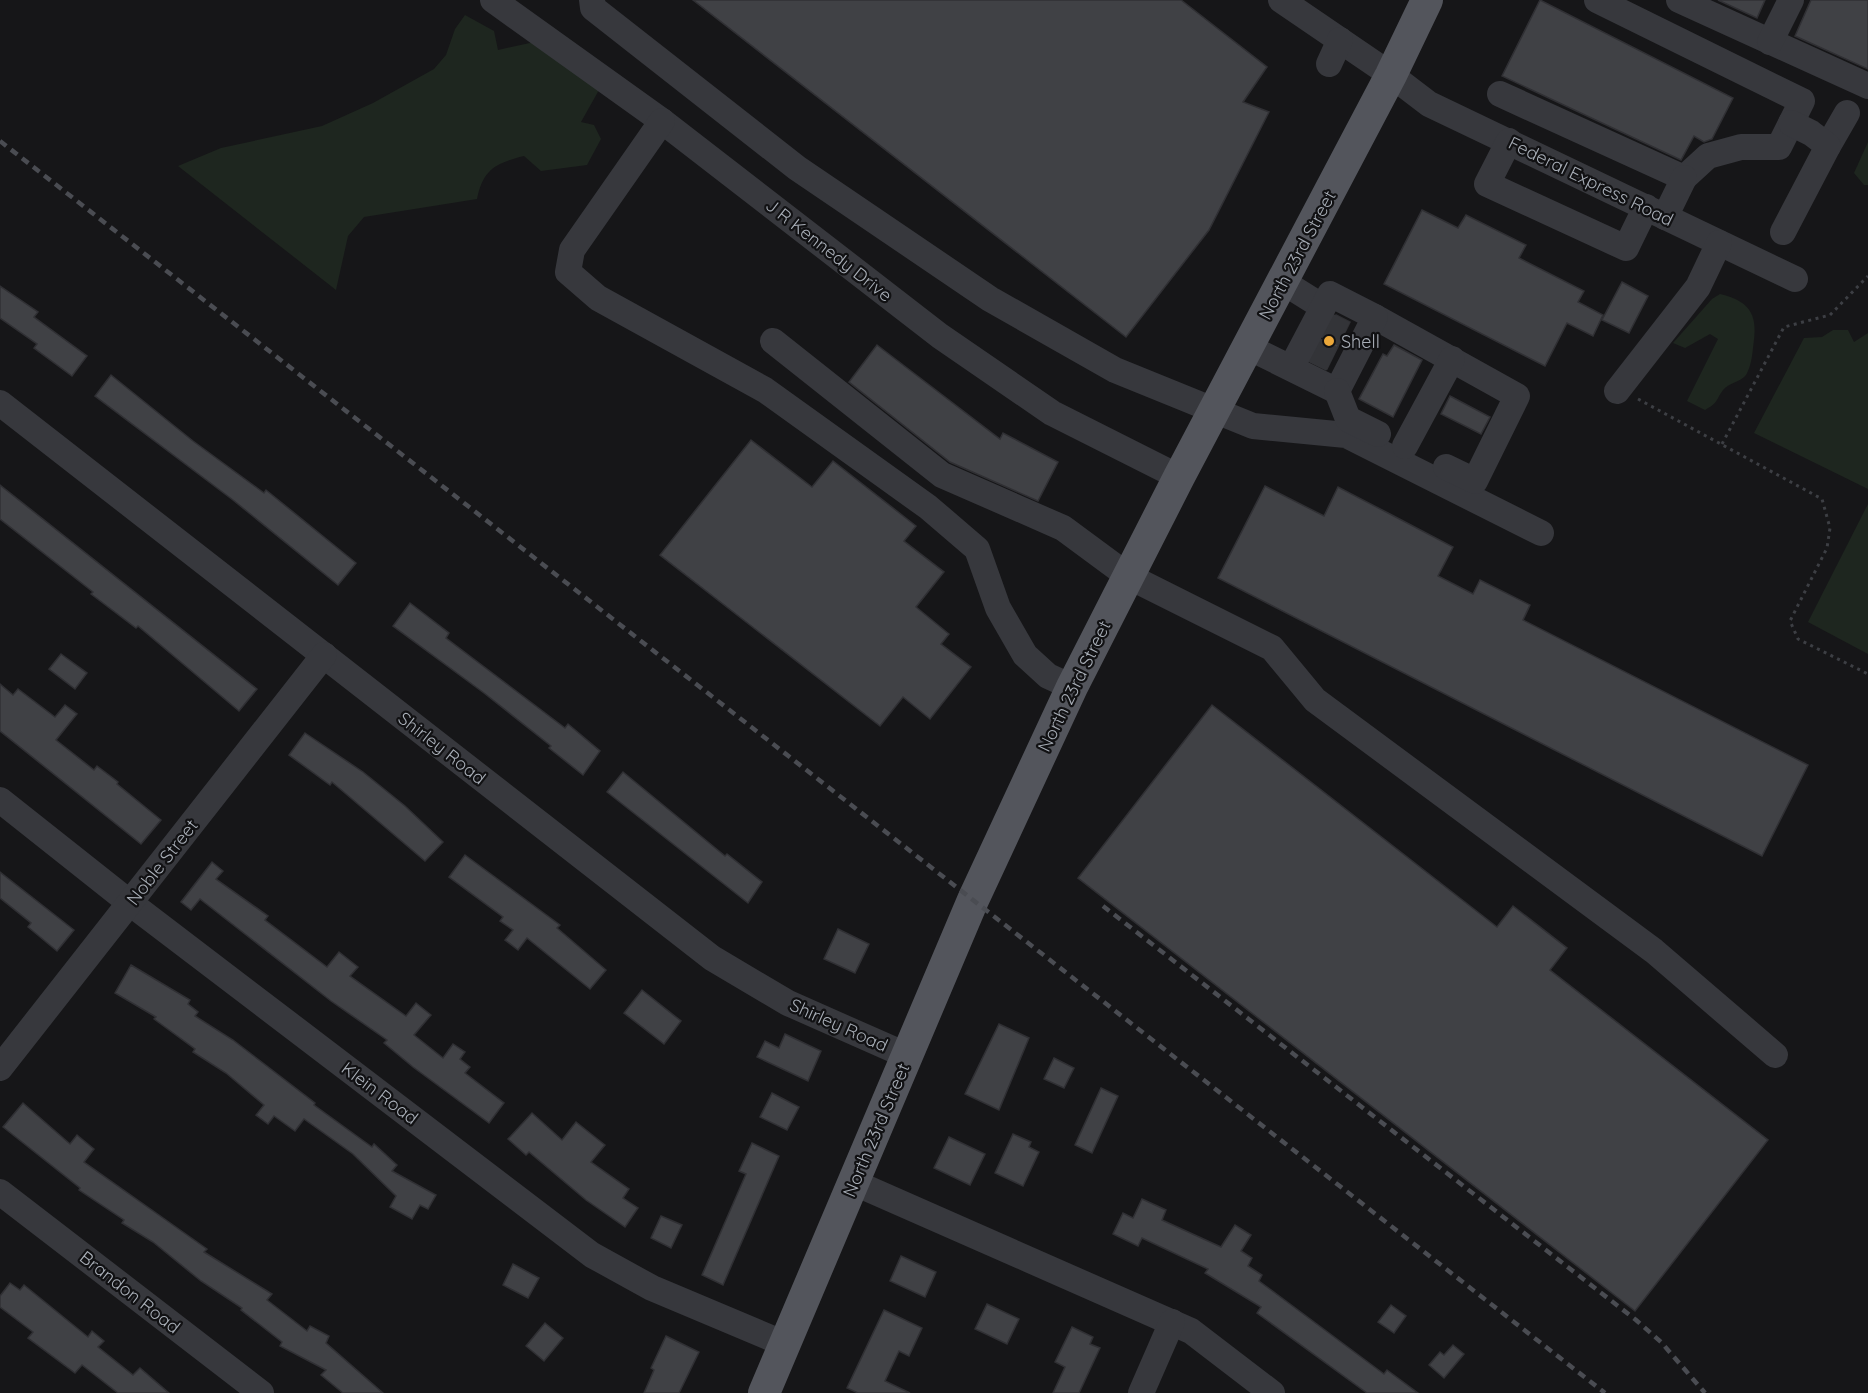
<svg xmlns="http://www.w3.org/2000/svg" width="1868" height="1393" font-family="Quicksand,sans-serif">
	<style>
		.green { fill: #1e261f }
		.building { fill: #404145; stroke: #303034; stroke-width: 1.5 }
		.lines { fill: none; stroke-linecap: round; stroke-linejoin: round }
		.minor-tunnel { stroke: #333438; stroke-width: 26; stroke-dasharray: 26 13; stroke-linecap: butt }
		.path { stroke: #3d3f44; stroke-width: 3; stroke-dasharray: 3 4.5; stroke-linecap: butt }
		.minor { stroke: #37383d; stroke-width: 26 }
		.major { stroke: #53555c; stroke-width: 32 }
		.rail { stroke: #4a4c52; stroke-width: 4.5; stroke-dasharray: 8 6; stroke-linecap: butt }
		.poi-dot { fill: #eca83a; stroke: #111113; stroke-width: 2 }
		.labels { text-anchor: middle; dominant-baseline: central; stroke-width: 4.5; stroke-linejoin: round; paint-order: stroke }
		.street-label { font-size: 18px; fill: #a8aeb7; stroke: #111113 }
		.poi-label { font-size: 18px; fill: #a8aeb7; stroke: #111113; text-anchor: start }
	</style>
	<rect width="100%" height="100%" fill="#161618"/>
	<g class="green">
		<path d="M465,15L494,31L498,50L539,41L599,90L581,122L594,125L601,139L587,165L541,171L524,156C496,163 483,169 477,199L364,217L348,236L336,290L178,166L221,148L322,126L373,103L434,69L446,55L455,29Z"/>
		<path d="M1868,142V185H1864L1854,173Z"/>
		<path d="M1720,294C1753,302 1758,317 1753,348C1752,357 1751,366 1746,375C1741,382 1728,383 1723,390C1715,401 1719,402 1705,410L1687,401L1718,339L1710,334L1685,348L1673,343L1712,299Z"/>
		<path d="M1833,330H1848L1854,342L1868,333V489L1754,433L1804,338L1822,337Z"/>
		<path d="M1868,504V654L1808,622Z"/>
	</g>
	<g class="building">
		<path d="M693,0H1181L1267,67L1243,102L1269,112L1209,230L1126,337Z"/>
		<path d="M1540,0L1733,98L1712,139L1704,142L1694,136L1681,160L1502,76Z"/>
		<path d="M1718,0H1765L1757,18Z"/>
		<path d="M1811,0H1868V69L1795,36Z"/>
		<path d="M1422,210L1458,228L1466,215L1526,245L1519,258L1584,291L1578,302L1603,315L1593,336L1567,323L1545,366L1384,284Z"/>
		<path d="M1622,282L1648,296L1629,333L1602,320Z"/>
		<path d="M0,286L38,312L34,317L87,356L72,376L34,348L37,344L0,318Z"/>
		<path d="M1336,315L1350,322L1327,369L1311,362Z"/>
		<path d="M877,345L1000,439L1003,433L1058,462L1038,501L950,462L849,382Z"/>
		<path d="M1394,345L1422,360L1393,417L1359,399L1383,354L1387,356Z"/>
		<path d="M111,375L193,441L264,493L266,490L356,563L338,585L233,500L95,396Z"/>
		<path d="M1450,396L1490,417L1481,434L1441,414Z"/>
		<path d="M751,440L812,487L833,461L916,526L904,541L944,572L916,607L949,634L941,644L971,667L930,719L903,697L880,726L660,555Z"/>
		<path d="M0,485L257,689L239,711L138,626L136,628L91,594L93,592L0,519Z"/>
		<path d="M1265,486L1324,516L1338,487L1388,513L1453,547L1438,576L1473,594L1480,580L1530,605L1523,620L1808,765L1762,856L1218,578Z"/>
		<path d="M410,603L449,633L446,638L565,728L568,724L600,751L583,775L549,748L551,746L484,693L393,626Z"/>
		<path d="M61,654L87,673L75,689L49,669Z"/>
		<path d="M0,684L13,695L18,689L55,717L65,705L77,714L56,740L94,770L97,766L118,782L117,784L161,820L141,844L0,731Z"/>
		<path d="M1212,705L1497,927L1513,906L1567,948L1550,970L1768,1140L1635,1311L1078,878Z"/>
		<path d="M305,733L363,772L405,806L443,842L425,861L332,782L330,785L289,755Z"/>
		<path d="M623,772L725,856L727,854L762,882L748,903L607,792Z"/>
		<path d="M465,855L560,925L557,928L606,970L590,989L527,938L518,950L505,940L513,930L500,921L503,917L449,877Z"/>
		<path d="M212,862L223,871L216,879L268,916L265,920L327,967L339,952L358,967L350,976L406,1016L416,1003L431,1015L414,1035L443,1058L453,1044L465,1052L460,1059L470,1067L465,1073L504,1103L489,1123L413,1067L384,1043L387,1040L331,1001L200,899L191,910L181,902Z"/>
		<path d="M0,872L74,930L57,951L28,927L31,923L0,898Z"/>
		<path d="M838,929L869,944L855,973L824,959Z"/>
		<path d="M131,965L190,1000L188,1004L198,1012L195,1016L233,1040L315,1103L314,1105L372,1147L374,1144L397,1165L392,1171L436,1195L428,1209L420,1205L412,1219L390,1207L396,1196L353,1154L304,1119L295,1131L274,1116L268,1124L256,1115L264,1105L226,1073L193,1052L195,1049L154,1019L156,1017L115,993Z"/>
		<path d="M642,990L681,1021L664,1044L624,1013Z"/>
		<path d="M999,1024L1029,1038L999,1110L965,1094Z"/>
		<path d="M785,1034L821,1051L808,1081L757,1057L765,1041L779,1048Z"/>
		<path d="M1054,1058L1074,1068L1064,1088L1044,1079Z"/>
		<path d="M1101,1088L1118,1096L1092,1153L1075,1145Z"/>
		<path d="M772,1093L799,1107L787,1130L760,1117Z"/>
		<path d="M23,1103L70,1144L77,1135L94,1149L84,1162L207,1249L204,1252L272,1294L267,1300L307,1331L310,1326L329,1336L326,1343L383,1393H343L321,1375L326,1370L280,1346L282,1342L241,1310L242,1308L201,1281L153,1242L122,1223L124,1220L79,1190L80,1188L3,1127Z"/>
		<path d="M532,1113L562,1140L576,1122L605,1145L591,1162L629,1189L623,1198L638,1208L625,1227L586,1200L529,1152L526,1155L508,1139Z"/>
		<path d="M1013,1134L1031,1142L1029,1147L1039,1152L1023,1186L995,1173Z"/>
		<path d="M949,1137L985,1154L970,1185L934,1168Z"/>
		<path d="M752,1143L779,1156L723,1285L702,1275L746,1174L739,1171Z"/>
		<path d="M1142,1199L1166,1210L1162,1220L1221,1247L1235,1225L1251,1235L1241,1251L1252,1258L1248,1266L1262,1275L1259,1281L1384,1374L1387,1370L1418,1393H1367L1257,1313L1261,1307L1205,1273L1208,1269L1142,1238L1138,1246L1113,1234L1123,1213L1133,1218Z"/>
		<path d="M661,1216L682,1225L671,1248L651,1238Z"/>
		<path d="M901,1256L936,1272L925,1297L890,1281Z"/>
		<path d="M513,1264L539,1278L528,1298L503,1285Z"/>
		<path d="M10,1283L20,1290L24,1285L88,1337L92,1331L104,1341L98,1347L133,1375L140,1368L169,1393H118L82,1365L75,1373L28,1338L33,1332L0,1307V1296Z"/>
		<path d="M987,1304L1019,1319L1007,1344L975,1329Z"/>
		<path d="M1391,1305L1406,1316L1394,1333L1378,1322Z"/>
		<path d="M884,1310L922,1328L909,1356L899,1351L885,1381L910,1393H858L847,1388Z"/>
		<path d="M545,1323L563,1338L544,1361L526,1346Z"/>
		<path d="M1072,1327L1093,1337L1090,1344L1100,1348L1079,1393H1053L1065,1367L1055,1362Z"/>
		<path d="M666,1336L699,1352L679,1393H644L654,1370L651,1368Z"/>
		<path d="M1453,1345L1464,1354L1444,1378L1429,1365L1440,1352L1444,1355Z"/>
	</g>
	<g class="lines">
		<g class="minor-tunnel">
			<path d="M1326,325L1344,334"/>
			<path d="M1314,350L1332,359"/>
		</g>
		<g class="path">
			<path d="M1638,399L1822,499L1830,528L1827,548L1790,621L1798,639L1868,674"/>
			<path d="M1722,444L1784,327L1830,315L1868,276"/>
		</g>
		<g class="minor">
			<path d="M493,0L662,121L940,336L1052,413L1179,477"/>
			<path d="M592,0L593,8L797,168L990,299L1115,370L1253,426L1346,435L1541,533"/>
			<path d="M1281,0L1391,75L1429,104L1795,279"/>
			<path d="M1679,0L1868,86"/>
			<path d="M1770,42L1791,0"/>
			<path d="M1329,64L1340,40"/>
			<path d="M1500,94L1684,178L1708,156L1741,147H1779L1802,101L1597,0"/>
			<path d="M662,121L572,250L568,272L598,298L765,390L928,507L977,549L998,608L1025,655L1048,676L1072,687"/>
			<path d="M1509,141L1487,184L1626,248L1646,207"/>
			<path d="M1828,146L1847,113"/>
			<path d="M1665,217L1684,178"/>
			<path d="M1783,232L1828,146L1811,133L1791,123"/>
			<path d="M1283,282L1323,307"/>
			<path d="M1375,317L1517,396L1475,481L1446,467"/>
			<path d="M773,341L942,475L1063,528L1128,576L1272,648L1315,700L1654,951L1775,1055"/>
			<path d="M1248,347L1337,391L1375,317L1330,294L1291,368"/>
			<path d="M1337,391L1348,419L1378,434"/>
			<path d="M1617,391L1698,287L1719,243"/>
			<path d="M0,403L712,958L788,1003L908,1056"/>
			<path d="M1405,446L1452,359"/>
			<path d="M0,800L130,903L592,1255L652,1288L785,1344"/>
			<path d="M0,1068L324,655"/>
			<path d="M855,1183L1191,1331L1272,1393"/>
			<path d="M0,1192L261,1393"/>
			<path d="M1141,1393L1172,1322"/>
		</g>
		<path class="major" d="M764,1393L973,900L1072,687L1179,477L1391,75L1427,0"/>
		<g class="rail">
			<path d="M0,141L1605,1393"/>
			<path d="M1103,906L1636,1320L1661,1342L1705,1393"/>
		</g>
	</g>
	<circle class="poi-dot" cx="1329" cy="341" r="6"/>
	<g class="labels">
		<g class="street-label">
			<text transform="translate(1591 181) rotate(26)">Federal Express Road</text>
			<text transform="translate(829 250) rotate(38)">J R Kennedy Drive</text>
			<text transform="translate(1297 255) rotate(-62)">North 23rd Street</text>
			<text transform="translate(1074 686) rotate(-64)">North 23rd Street</text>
			<text transform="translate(442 748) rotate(38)">Shirley Road</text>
			<text transform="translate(162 862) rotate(-52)">Noble Street</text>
			<text transform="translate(839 1025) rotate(24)">Shirley Road</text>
			<text transform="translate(380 1093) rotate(37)">Klein Road</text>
			<text transform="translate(876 1130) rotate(-67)">North 23rd Street</text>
			<text transform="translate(130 1292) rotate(38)">Brandon Road</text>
		</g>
		<g class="poi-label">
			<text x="1341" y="341">Shell</text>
		</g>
	</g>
</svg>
